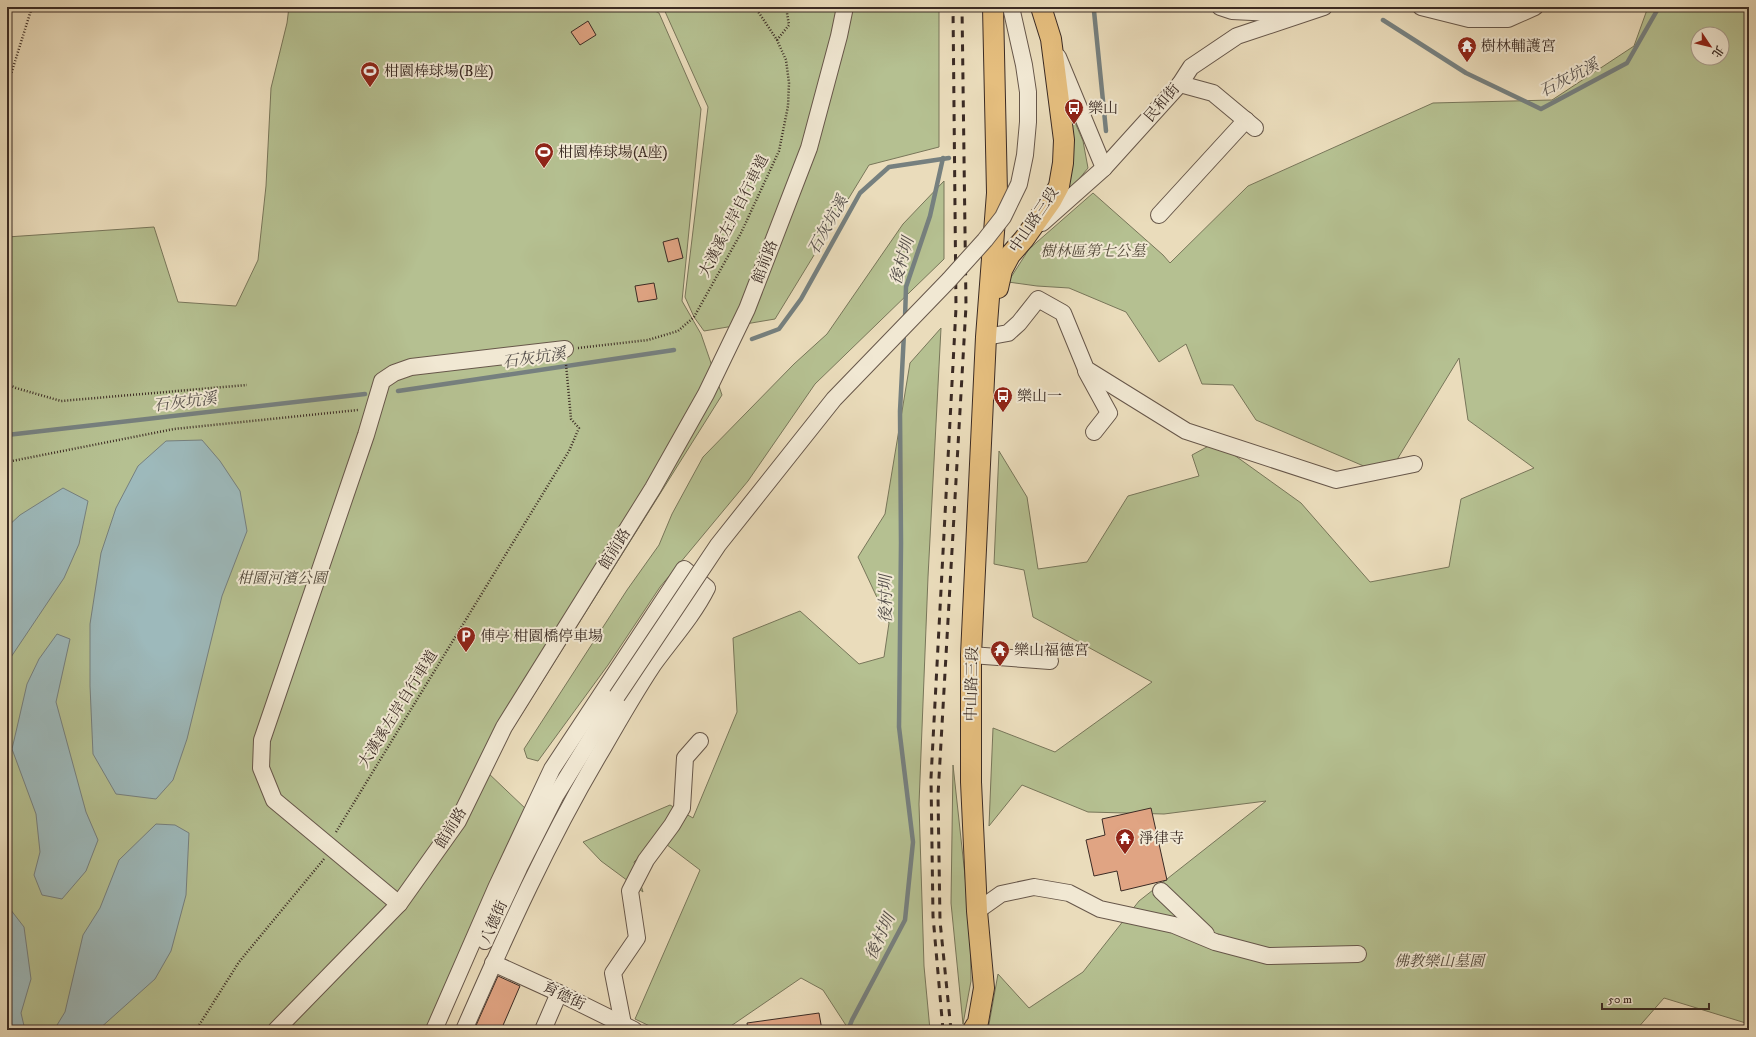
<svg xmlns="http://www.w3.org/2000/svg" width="1756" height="1037" font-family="'IM FELL DW Pica','Noto Serif TC',serif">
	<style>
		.green { fill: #b5c091; stroke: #78765a; fill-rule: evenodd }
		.water { fill: #9db9bb; stroke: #76807f }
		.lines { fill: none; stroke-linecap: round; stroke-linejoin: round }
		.stream { stroke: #76807f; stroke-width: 4.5 }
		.building { fill: #e0a483; stroke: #3b2b24 }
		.minor-casing { stroke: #67574a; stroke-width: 18 }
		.major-casing { stroke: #3b2b24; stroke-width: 22 }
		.path { stroke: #3b2b24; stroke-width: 2.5; stroke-dasharray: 1 2; stroke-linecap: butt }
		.minor { stroke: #f1e8d3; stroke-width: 16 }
		.major { stroke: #e5be7e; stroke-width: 20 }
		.rail { stroke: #3b2b24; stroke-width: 3; stroke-dasharray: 7 7; stroke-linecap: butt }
		.minor-bridge-casing { stroke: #67574a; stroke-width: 18; stroke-linecap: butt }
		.minor-bridge { stroke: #f1e8d3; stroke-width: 16 }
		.labels { text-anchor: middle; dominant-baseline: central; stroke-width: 4; stroke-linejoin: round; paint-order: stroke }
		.poi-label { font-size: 15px; fill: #3b2b24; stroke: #f1e8d3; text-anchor: start }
		.street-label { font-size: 15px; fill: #3b2b24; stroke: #f1e8d3 }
		.park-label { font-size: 15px; font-style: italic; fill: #53493a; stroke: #f1e8d3 }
		.water-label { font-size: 16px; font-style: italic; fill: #544e4a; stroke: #f1e8d3 }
	</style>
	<rect width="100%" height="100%" fill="#eadcbb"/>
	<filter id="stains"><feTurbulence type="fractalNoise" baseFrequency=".005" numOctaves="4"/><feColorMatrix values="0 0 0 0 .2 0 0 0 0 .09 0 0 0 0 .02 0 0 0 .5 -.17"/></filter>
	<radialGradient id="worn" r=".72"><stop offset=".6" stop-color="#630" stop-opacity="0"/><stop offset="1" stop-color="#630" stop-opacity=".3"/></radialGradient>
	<g class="green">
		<path d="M289,7H647L659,13L701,109L682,301L701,334L722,395L486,771L527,810L430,1030H7V237L154,227L178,302L236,306L258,260L266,186L271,88L287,23Z"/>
		<path d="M663,7H939V147L869,165L775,319L704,331L694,317L685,297L708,107Z"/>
		<path d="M1648,7H1749V1024L1664,998L1636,1030H988L998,974L1029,1008L1083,972L1139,901L1266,801L1164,814L1088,812L1022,785L989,826L993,728L1055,752L1152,682L1033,617L1024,570L994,564L999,451L1027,497L1038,569L1087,562L1128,496L1199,476L1192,455L1216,442L1301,503L1370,582L1449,567L1461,499L1534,468L1468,420L1459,358L1387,476L1256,420L1233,385L1202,384L1186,344L1159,362L1126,312L1069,288L1037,286L1008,282L1029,249L1093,193L1163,255L1170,263L1248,186L1433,103L1552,100L1634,46ZM1698,34H1722V58H1698Z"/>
		<path d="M1065,99L1083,141L1088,168L1066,195Z"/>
		<path d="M944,181V259L815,384L748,481L660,587L608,665L538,761L527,758L524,749L627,590L659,545L672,514L703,457L794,364L827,334L903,224Z"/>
		<path d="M941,328L928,577L919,804L924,966L930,1030H849L823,990L801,978L725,1030H658L635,1019L700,870L658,838L634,862L643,892L601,861L583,842L670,805L693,818L737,712L733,638L800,611L859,664L884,657L889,623L858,557L885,514L910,363Z"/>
		<path d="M953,765L970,922L971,981L963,1024L951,903Z"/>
	</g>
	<g class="water">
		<path d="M202,440L220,461L240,491L247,531L222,596L187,739L173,780L156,799L116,794L93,754L90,686V624L101,553L116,508L138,466L166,441Z"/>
		<path d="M63,488L88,501L79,544L64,578L7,663V527L20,515Z"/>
		<path d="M57,634L70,639L56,702L86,812L98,840L86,871L62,899L42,895L34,875L40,852L36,814L12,749L27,684L39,659Z"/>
		<path d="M156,824L175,825L189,833L186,895L171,951L155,979L98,1030H54L65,1012L83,935L100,908L119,860Z"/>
		<path d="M7,905L24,927L31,979L21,1013L25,1030H7Z"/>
	</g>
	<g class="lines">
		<g class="stream">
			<path d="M1096,7L1094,11L1106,131"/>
			<path d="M1383,20L1466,73L1541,109L1627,63L1659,7"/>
			<path d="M905,319L906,287L930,216L943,158"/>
			<path d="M752,339L779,329L801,299L860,193L889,167L949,158"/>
			<path d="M398,391L674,350"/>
			<path d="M7,435L365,394"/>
			<path d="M848,1030L852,1020L905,920L913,842L899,727L901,543L900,411L904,333"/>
		</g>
	</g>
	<g class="building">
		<path d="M588,21L596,35L580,45L571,32Z"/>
		<path d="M678,238L683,258L668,262L663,242Z"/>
		<path d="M654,283L657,299L638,302L635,286Z"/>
		<path d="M1151,808L1167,880L1121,891L1117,871L1094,876L1086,840L1105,835L1102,819Z"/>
		<path d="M498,976L520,986L501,1030H474Z"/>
		<path d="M819,1013L822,1030H748L747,1023Z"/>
	</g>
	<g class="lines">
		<defs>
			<g id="minor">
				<path d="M1220,7L1232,11L1289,14"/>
				<path d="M1421,7L1469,19H1508L1535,7"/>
				<path d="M1058,57L1104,168"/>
				<path d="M1180,84L1213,93L1255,128"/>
				<path d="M1159,215L1246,120"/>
				<path d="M1042,223L1104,168L1180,84L1191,67L1237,36L1324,7"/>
				<path d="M986,337L1008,333L1019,323L1038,299L1063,313L1086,369L1186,431L1336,480L1414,464"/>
				<path d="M1086,371L1109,413L1094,432"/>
				<path d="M971,655L1050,661"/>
				<path d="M1161,891L1206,934"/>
				<path d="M399,904L274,800L261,768L262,740L366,435L382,381L394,373L411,367L565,349"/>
				<path d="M977,911L1001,894L1034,887L1069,893L1100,909L1174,925L1215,942L1268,956L1358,954"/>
				<path d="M485,941L519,868L556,795L617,696"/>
				<path d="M493,963L559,993L634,1030"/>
				<path d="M276,1030L399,904L458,821L504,727L653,488L706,394L747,309L809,148L839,36L845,7"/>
				<path d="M434,1030L496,888L552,769L684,569L707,588C693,616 671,640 653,665C635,692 619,720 603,748C549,838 506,934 464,1030"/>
				<path d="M543,1030L559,993"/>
				<path d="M621,1030L623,1024L613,973L637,938L630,891L646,860L672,825L682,808L685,758L700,741"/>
			</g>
			<g id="major">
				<path d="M998,288L1002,270L1010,255L1024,239L1051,201L1059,186L1063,163L1064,140L1051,39L1041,7"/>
				<path d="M973,1030L978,1022L984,988L977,911L971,782V655L986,337L997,193L993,7"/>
			</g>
		</defs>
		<use href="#minor" class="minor-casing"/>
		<use href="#major" class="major-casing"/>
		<g class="path">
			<path d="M777,40L789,25L786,7"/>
			<path d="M7,87L32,7"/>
			<path d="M578,348L648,340L678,331L694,317L741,233L779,151L788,106L789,83L786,60L777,40L755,7"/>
			<path d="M7,384L16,388L61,401L247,385"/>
			<path d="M7,462L174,429L358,410"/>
			<path d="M336,832L569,451L579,428L571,419L566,364"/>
			<path d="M196,1030L239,962L324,859"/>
		</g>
		<use href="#minor" class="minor"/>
		<use href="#major" class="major"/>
		<g class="rail">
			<path d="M943,1030L933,916L931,778L956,308L953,7"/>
			<path d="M951,1030L940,921L938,795L966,306L962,7"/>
		</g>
		<defs>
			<path id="minor-bridge" d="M617,696L718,545L834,399L949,280L985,240L1003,217L1019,184L1025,155L1028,122V92L1024,65L1011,7"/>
		</defs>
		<use href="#minor-bridge" class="minor-bridge-casing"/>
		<use href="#minor-bridge" class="minor-bridge"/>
	</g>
	<defs>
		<symbol id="temple-pin" viewBox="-11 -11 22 30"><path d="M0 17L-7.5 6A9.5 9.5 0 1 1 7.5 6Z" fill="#8f2418" stroke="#f1e8d3"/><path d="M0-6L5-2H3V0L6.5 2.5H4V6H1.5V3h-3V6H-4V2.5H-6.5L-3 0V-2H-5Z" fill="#fff"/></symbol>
		<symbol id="stadium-pin" viewBox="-11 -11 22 30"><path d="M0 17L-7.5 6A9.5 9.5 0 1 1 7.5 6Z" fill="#8f2418" stroke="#f1e8d3"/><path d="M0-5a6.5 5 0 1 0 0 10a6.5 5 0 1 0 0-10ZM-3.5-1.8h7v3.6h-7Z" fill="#fff"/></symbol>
		<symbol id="bus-pin" viewBox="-11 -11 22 30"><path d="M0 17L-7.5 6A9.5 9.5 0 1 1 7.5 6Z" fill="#8f2418" stroke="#f1e8d3"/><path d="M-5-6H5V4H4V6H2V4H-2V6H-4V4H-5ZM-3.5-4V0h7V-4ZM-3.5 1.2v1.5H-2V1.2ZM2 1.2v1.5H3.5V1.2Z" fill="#fff"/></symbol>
		<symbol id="parking-pin" viewBox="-11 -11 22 30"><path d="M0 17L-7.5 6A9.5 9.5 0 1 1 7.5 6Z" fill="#8f2418" stroke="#f1e8d3"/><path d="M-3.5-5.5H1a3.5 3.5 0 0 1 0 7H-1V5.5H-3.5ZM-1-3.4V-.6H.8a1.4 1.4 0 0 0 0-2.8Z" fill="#fff"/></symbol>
	</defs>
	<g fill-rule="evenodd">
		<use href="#temple-pin" x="1456" y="35" width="22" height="30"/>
		<use href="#stadium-pin" x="359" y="60" width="22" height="30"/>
		<use href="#bus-pin" x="1063" y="97" width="22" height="30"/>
		<use href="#stadium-pin" x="533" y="141" width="22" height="30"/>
		<use href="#bus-pin" x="992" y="385" width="22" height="30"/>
		<use href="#parking-pin" x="455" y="625" width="22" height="30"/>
		<use href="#temple-pin" x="989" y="639" width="22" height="30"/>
		<use href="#temple-pin" x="1114" y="827" width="22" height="30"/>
	</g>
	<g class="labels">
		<g class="poi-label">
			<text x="1481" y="46">樹林輔護宮</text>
			<text x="384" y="71">柑園棒球場(B座)</text>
			<text x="1088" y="108">樂山</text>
			<text x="558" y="152">柑園棒球場(A座)</text>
			<text x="1017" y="396">樂山一</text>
			<text x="480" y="636">俥亭 柑園橋停車場</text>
			<text x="1014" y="650">樂山福德宮</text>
			<text x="1139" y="838">淨律寺</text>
		</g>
		<g class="street-label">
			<text transform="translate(1162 103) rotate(-49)">民和街</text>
			<text transform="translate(734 216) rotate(-63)">大漢溪左岸自行車道</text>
			<text transform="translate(1034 220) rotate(-56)">中山路三段</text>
			<text transform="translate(765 262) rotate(-69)">館前路</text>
			<text transform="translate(615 549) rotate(-58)">館前路</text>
			<text transform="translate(972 684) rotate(-89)">中山路三段</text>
			<text transform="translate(398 709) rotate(-58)">大漢溪左岸自行車道</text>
			<text transform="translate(451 828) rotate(-58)">館前路</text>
			<text transform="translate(494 922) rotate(-66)">八德街</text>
			<text transform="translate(564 996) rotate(26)">育德街</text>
		</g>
		<g class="park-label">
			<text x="1093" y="251">樹林區第七公墓</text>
			<text x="282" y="578">柑園河濱公園</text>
			<text x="1439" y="961">佛教樂山墓園</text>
		</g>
		<g class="water-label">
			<text transform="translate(1569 78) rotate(-27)">石灰坑溪</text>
			<text transform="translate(828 225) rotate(-61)">石灰坑溪</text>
			<text transform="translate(902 261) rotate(-74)">後村圳</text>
			<text transform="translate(534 358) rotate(-8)">石灰坑溪</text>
			<text transform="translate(185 402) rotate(-7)">石灰坑溪</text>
			<text transform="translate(886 599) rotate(-90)">後村圳</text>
			<text transform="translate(880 937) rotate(-65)">後村圳</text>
		</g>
	</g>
	<rect width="1756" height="1037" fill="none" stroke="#eadcbb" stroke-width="24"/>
	<rect x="8" y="8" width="1740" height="1021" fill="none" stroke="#3b2b24" stroke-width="2"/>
	<rect x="12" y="12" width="1732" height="1013" fill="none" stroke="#3b2b24"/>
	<g transform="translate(1710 46) rotate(125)"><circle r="19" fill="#f1e8d3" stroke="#a89c8d"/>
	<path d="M0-3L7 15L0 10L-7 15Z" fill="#8f2418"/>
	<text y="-6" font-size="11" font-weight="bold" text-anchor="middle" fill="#3b2b24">北</text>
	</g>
	<path d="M1602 1003v6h107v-6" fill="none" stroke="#3b2b24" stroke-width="2"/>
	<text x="1608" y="1003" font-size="12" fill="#3b2b24" stroke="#f1e8d3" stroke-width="3" paint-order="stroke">50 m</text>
	<rect width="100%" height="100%" filter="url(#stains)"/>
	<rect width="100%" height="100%" fill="url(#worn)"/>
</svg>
